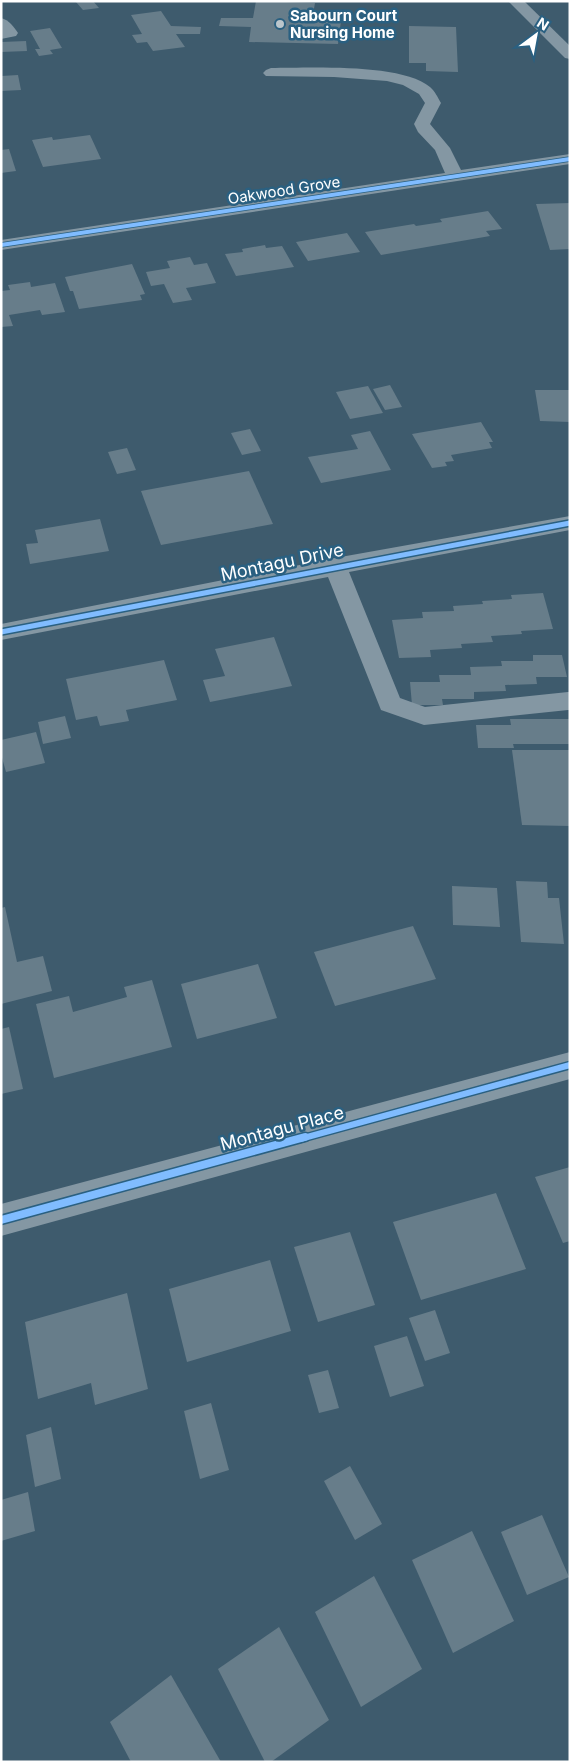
<svg xmlns="http://www.w3.org/2000/svg" width="571" height="1763" font-family="Inter,sans-serif">
	<style>
		.building { fill: #677d8a }
		.lines { fill: none; stroke-linecap: round; stroke-linejoin: round }
		.minor { fill: #8497a3; fill-rule: evenodd }
		.cycleway-far3-casing { stroke: #2a6081; stroke-width: 5.5 }
		.cycleway-far2-casing { stroke: #2a6081; stroke-width: 8 }
		.cycleway-far1-casing { stroke: #2a6081; stroke-width: 9 }
		.cycleway-casing { stroke: #2a6081; stroke-width: 11 }
		.cycleway-far3 { stroke: #80bcff; stroke-width: 4 }
		.cycleway-far2 { stroke: #80bcff; stroke-width: 5 }
		.cycleway-far1 { stroke: #80bcff; stroke-width: 6 }
		.cycleway { stroke: #80bcff; stroke-width: 8 }
		.poi-dot { fill: #bbc6cc; stroke: #2a6081; stroke-width: 2 }
		.labels { text-anchor: middle; dominant-baseline: central; stroke-width: 5; stroke-linejoin: round; paint-order: stroke }
		.far-poi-label { font-size: 15px; font-weight: bold; fill: #fff; stroke: #2a6081; text-anchor: start }
		.far-street-label { font-size: 15px; fill: #fff; stroke: #2a6081 }
		.street-label { font-size: 18px; fill: #fff; stroke: #2a6081 }
	</style>
	<rect width="100%" height="100%" fill="#3e5b6d"/>
	<g class="building">
		<path d="M93,1L99,8L83,10L76,2Z"/>
		<path d="M256,1L315,3L312,20L341,21L338,44L249,42L251,27L219,26L221,18H253Z"/>
		<path d="M161,11L171,26L201,27L200,34H176L185,47L153,51L147,42L137,43L132,35L142,34L131,15Z"/>
		<path d="M409,26L456,27L458,72L426,71V63H409Z"/>
		<path d="M50,28L62,48L50,50L53,54L39,56L35,49H40L30,31Z"/>
		<path d="M26,41L27,51L1,52V42Z"/>
		<path d="M18,75L21,90L1,91V76Z"/>
		<path d="M90,135L101,159L43,167L32,140L52,137L53,140Z"/>
		<path d="M9,149L16,171L1,173V150Z"/>
		<path d="M570,203V249L550,250L536,204Z"/>
		<path d="M488,211L502,229L486,231L490,236L381,255L365,232L414,224L416,226L442,222L440,219Z"/>
		<path d="M347,233L360,252L308,261L296,242Z"/>
		<path d="M265,245L266,248L282,246L294,267L236,276L225,254L243,252L242,249Z"/>
		<path d="M190,257L194,265L207,263L216,283L186,288L192,300L173,303L164,284L151,286L146,272L170,268L167,261Z"/>
		<path d="M132,264L145,294L140,295L142,300L79,309L73,291H70L65,277Z"/>
		<path d="M30,282L31,287L55,283L65,312L42,315L40,310L9,315L13,326L1,327V291L10,290L8,285Z"/>
		<path d="M390,385L402,407L385,410L373,389Z"/>
		<path d="M368,386L383,413L350,419L336,392Z"/>
		<path d="M535,390H570V422L540,421Z"/>
		<path d="M481,422L493,442H489L492,448L451,455L454,461L445,462L447,466L432,468L412,434Z"/>
		<path d="M250,429L261,451L242,455L231,433Z"/>
		<path d="M370,431L391,470L321,483L308,457L358,449L351,435Z"/>
		<path d="M127,448L136,470L117,474L108,452Z"/>
		<path d="M249,471L273,524L161,545L141,491Z"/>
		<path d="M100,519L109,551L30,564L26,544L38,543L35,530Z"/>
		<path d="M543,593L553,629L521,631L522,634L491,636L493,642L461,644L462,648L430,650L431,657L399,658L392,620L423,618L422,612L454,611L453,606L483,604L482,601L512,599L511,595Z"/>
		<path d="M274,637L292,686L210,702L203,680L225,676L215,649Z"/>
		<path d="M533,655H562L567,677H536L537,684L505,685L506,691L474,692V699H442L443,705H412L410,682H440L439,675H471L470,667L502,666L501,661H533Z"/>
		<path d="M164,660L177,700L126,710L129,721L100,726L97,716L76,720L66,679Z"/>
		<path d="M65,716L71,738L43,744L38,722Z"/>
		<path d="M510,719H570V744H513L514,748H478L476,725H511Z"/>
		<path d="M36,732L45,763L6,772L1,754V740Z"/>
		<path d="M512,750H570V826L522,825Z"/>
		<path d="M516,881L547,882L548,898H559L564,944L521,942Z"/>
		<path d="M452,886L497,888L500,927L453,925Z"/>
		<path d="M5,907L17,962L43,956L52,991L1,1004V908Z"/>
		<path d="M413,926L436,979L335,1006L314,952Z"/>
		<path d="M258,964L277,1018L197,1039L181,984Z"/>
		<path d="M152,980L172,1047L54,1078L36,1004L69,996L73,1012L127,997L124,987Z"/>
		<path d="M9,1027L23,1089L1,1094V1029Z"/>
		<path d="M570,1167V1241L563,1243L535,1177Z"/>
		<path d="M496,1193L526,1269L421,1300L393,1222Z"/>
		<path d="M350,1232L375,1305L318,1322L294,1247Z"/>
		<path d="M270,1260L291,1331L187,1362L169,1289Z"/>
		<path d="M127,1293L148,1389L95,1405L91,1383L38,1399L25,1322Z"/>
		<path d="M435,1310L450,1353L425,1361L409,1318Z"/>
		<path d="M407,1336L424,1386L390,1397L374,1346Z"/>
		<path d="M328,1370L339,1408L319,1413L308,1375Z"/>
		<path d="M211,1403L229,1470L200,1479L184,1411Z"/>
		<path d="M51,1427L61,1479L35,1487L26,1435Z"/>
		<path d="M350,1466L382,1524L355,1540L324,1481Z"/>
		<path d="M28,1492L35,1531L1,1541V1500Z"/>
		<path d="M542,1515L569,1577L527,1595L501,1532Z"/>
		<path d="M472,1531L514,1621L453,1653L412,1560Z"/>
		<path d="M374,1576L422,1669L361,1707L315,1612Z"/>
		<path d="M279,1627L329,1720L271,1762H265L218,1669Z"/>
		<path d="M171,1675L221,1762H131L110,1722Z"/>
	</g>
	<g class="lines">
		<g class="minor">
			<path d="M508,1H524L570,46V59L565,58Z"/>
			<path d="M1,18C9,20 14,27 18,33L16,36L1,39Z"/>
			<path d="M271,68C309,68 401,63 430,87C435,91 438,98 441,103L430,124L450,148L461,170L570,154V164L1,250V240L445,173L435,150L418,132L414,124L425,103L419,94L403,85L387,81L334,77L266,76L263,73L266,70Z"/>
			<path d="M570,516V530L349,572L400,698L425,707L568,692H570V710H568L424,725L381,710L328,577L1,640V624L335,558Z"/>
			<path d="M570,1052V1079L1,1236V1204Z"/>
		</g>
		<defs>
			<path id="cycleway-far3" d="M1,245L570,159"/>
			<path id="cycleway-far2" d="M1,632L570,523"/>
			<path id="cycleway-far1" d="M300,1139L570,1065"/>
			<path id="cycleway" d="M1,1220L305,1137"/>
		</defs>
		<use href="#cycleway-far3" class="cycleway-far3-casing"/>
		<use href="#cycleway-far2" class="cycleway-far2-casing"/>
		<use href="#cycleway-far1" class="cycleway-far1-casing"/>
		<use href="#cycleway" class="cycleway-casing"/>
		<use href="#cycleway-far3" class="cycleway-far3"/>
		<use href="#cycleway-far2" class="cycleway-far2"/>
		<use href="#cycleway-far1" class="cycleway-far1"/>
		<use href="#cycleway" class="cycleway"/>
	</g>
	<circle class="poi-dot" cx="280" cy="24" r="5"/>
	<g class="labels">
		<g class="far-poi-label">
			<text x="290" y="15">Sabourn Court<tspan x="290" dy="17">Nursing Home</tspan></text>
		</g>
		<g class="far-street-label">
			<text transform="translate(284 190) rotate(-9)">Oakwood Grove</text>
		</g>
		<g class="street-label">
			<text transform="translate(282 562) rotate(-12)">Montagu Drive</text>
			<text transform="translate(282 1128) rotate(-15)">Montagu Place</text>
		</g>
	</g>
	<rect width="571" height="1763" fill="none" stroke="#ffffff" stroke-width="5"/>
	<g transform="translate(536 35) rotate(32)" stroke="#2a6081" stroke-width="4" paint-order="stroke">
	<path d="M0-4L9 19L0 12L-9 19Z" fill="#ffffff"/>
	<text y="-8" font-size="14" font-weight="bold" text-anchor="middle" fill="#ffffff">N</text>
	</g>
</svg>
